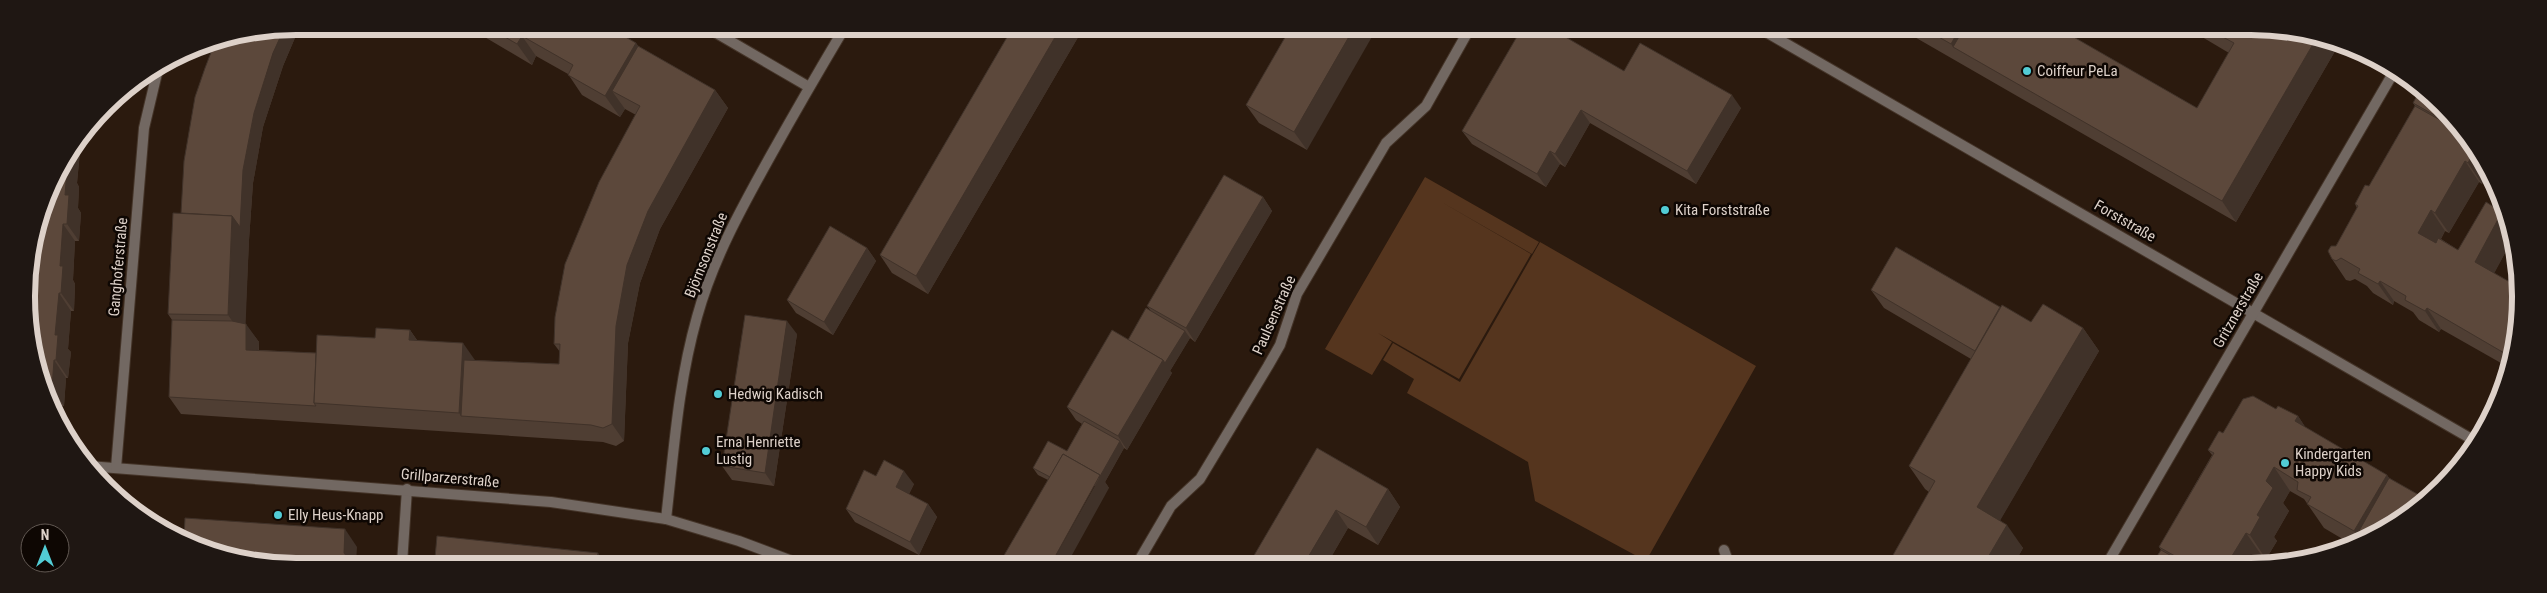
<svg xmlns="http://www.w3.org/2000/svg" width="2547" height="593" font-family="'Roboto Condensed',sans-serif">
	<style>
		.green { fill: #55351e }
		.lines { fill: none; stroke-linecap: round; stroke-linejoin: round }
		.service-casing { stroke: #443428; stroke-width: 12 }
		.minor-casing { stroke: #443428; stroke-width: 12 }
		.service { stroke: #726862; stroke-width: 10 }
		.minor { stroke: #726862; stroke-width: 10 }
		.wall { fill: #4f3e33 }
		.shaded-wall { fill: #403229 }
		.building { fill: #5c483b; stroke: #403229 }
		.poi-dot { fill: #52ccd5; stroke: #0e0703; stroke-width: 2 }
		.labels { text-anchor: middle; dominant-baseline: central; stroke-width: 5; stroke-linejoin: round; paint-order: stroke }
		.poi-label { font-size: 15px; fill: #ddd1c9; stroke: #0e0703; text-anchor: start }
		.street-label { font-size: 15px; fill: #ddd1c9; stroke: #0e0703 }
		.rim { fill: none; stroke: #ddd1c9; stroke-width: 6 }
	</style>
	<rect width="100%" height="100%" fill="#2b1a0e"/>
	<g class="green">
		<path d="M1425,177L1539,242L1532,254L1438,200L1531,254L1459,379L1378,333L1392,342L1372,375L1325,349Z"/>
		<path d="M1540,242L1756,366L1646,561L1535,501L1528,462L1407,393L1414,379L1383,360L1393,343L1460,382Z"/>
	</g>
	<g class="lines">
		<defs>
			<path id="service" d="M402,564L407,489"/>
			<g id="minor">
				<path d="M706,27L809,87"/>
				<path d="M1759,28L2475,441"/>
				<path d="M88,466L551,502L666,519L739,541L800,564"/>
				<path d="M116,468L144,128L158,69"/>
				<path d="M666,519C674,450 678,384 697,317C713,259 742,207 771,155C795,112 820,69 845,27"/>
				<path d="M1724,550L1729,564"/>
				<path d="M1137,564L1171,506L1200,479L1268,366L1280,345L1297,294L1386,143L1426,106L1470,28"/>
				<path d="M2107,564L2395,70"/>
			</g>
		</defs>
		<use href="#service" class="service-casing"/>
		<use href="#minor" class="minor-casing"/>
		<use href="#service" class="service"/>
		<use href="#minor" class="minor"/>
	</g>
	<g class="wall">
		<path d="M296,26H300L283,66L263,127L253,183L249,240L245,324L259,342V350L316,353L410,330L417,340L475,360L559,364L560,352L554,344L636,115L625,109L620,117L582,95L568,74L536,56L532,65L466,26L608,27L636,43L638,46L715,90L728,108L660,229L640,283L628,343L624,441L616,446L603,442L181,414L169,397L172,320L168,314L181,213Z"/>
		<path d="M1013,27H1084L928,294L892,273L880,255Z"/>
		<path d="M1291,27L1307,150L1259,123L1246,105Z"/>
		<path d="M1899,28H2081L2075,38L2197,108L2229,53L2187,28L2286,29L2338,46L2236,222Z"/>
		<path d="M1624,71L1741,108L1696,184L1590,123L1565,167L1560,164L1546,187L1472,144L1462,131Z"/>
		<path d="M2413,103L2465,132L2487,176L2482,184L2479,182L2449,233L2445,231L2441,239L2458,250L2502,212L2508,220L2512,227V240L2494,273L2518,332L2508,367L2441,329L2439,332L2419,320L2413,312L2394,301L2393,305L2373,293L2367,286L2355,279L2350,281L2346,280L2332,259L2336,246L2357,208L2355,204L2369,186L2415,106Z"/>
		<path d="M81,141L77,183L79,187L78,208L81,213L79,241H75L73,280L75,284L74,311H71L68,349L71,352L68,378H66L64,406L54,405L36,367L54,177Z"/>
		<path d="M1263,197L1272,211L1195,342L1190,338L1170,371L1172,373L1127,450L1124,448L1105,482L1109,488L1048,480L1038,475L1033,468L1067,451L1082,424L1076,420L1067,407L1128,340L1151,311L1147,306Z"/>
		<path d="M867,248L876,261L833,335L796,313L787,300Z"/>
		<path d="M1871,290L2000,307L2031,322L2083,328L2099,351L2000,520L2023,548L2014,564H1888L1929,492L1925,489L1909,466L1971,359L1884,308Z"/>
		<path d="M797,334L774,486L732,480L722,466Z"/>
		<path d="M2276,409L2298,416L2305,427L2387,475L2389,478L2351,544L2324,528L2304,499L2290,491L2283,503L2289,511L2274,537L2277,541L2266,559L2262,556L2258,564H2152L2161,550L2159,547L2212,455L2208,450L2223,433Z"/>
		<path d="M1317,448L1388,489L1400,507L1378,545L1348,528L1327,564Z"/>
		<path d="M876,476L914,484L909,494L928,504L937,517L919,555L855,522L846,509Z"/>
	</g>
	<g class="shaded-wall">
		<path d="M296,26H300L283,66L263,127L253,183L249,240L245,339L228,315L232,216L243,170L254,113L273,53L284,29Z"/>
		<path d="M1061,27H1084L928,294L916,276Z"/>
		<path d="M1354,28H1377L1307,150L1294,132Z"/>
		<path d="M1960,28H1990L1953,47L1951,44Z"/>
		<path d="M2056,28H2081L2070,48Z"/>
		<path d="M522,36L536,56L532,65L517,44Z"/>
		<path d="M2316,39L2338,46L2236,222L2222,201Z"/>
		<path d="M636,43L651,63L612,91L625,109L620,117L605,96Z"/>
		<path d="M715,90L728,108L660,229L640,283L628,343L624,441L612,424L616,326L627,265L648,211Z"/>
		<path d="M1732,95L1741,108L1696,184L1687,171Z"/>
		<path d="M1581,110L1590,123L1565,167L1555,154Z"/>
		<path d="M81,141L77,183L79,187L78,208L81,213L79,241L67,224L64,169V163Z"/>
		<path d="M1550,151L1560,164L1546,187L1537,174Z"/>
		<path d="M2474,151L2487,176L2482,184L2468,163Z"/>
		<path d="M2465,161L2479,182L2449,233L2435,213Z"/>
		<path d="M1263,197L1272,211L1195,342L1186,328Z"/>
		<path d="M2431,210L2445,231L2433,253L2418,233Z"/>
		<path d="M2502,212L2508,220L2512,227V240L2489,283L2475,262Z"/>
		<path d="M63,224L75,241L73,280L75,284L74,311L61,293L60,266Z"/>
		<path d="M867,248L876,261L833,335L824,322Z"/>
		<path d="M2380,281L2394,301L2393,305L2378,284Z"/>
		<path d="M59,293L71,311L68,349L71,352L68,378L56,360L55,335Z"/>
		<path d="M2427,308L2441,329L2439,332L2425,311Z"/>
		<path d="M787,321L797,334L774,486L765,473Z"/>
		<path d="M246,324L259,342L258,367L246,350Z"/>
		<path d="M2083,328L2099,351L1994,531L1977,507Z"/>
		<path d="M410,330L424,351L409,340Z"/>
		<path d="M1185,331L1190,338L1170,371L1172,373L1127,450L1118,436L1163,360Z"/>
		<path d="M463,343L477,363L461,416L459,413Z"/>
		<path d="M54,360L66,378L64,406L52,388Z"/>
		<path d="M2298,416L2314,440L2295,421Z"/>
		<path d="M1120,441L1124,448L1105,482L1109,488L1067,564H1051Z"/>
		<path d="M2274,467L2290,491L2283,503L2289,511L2274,537L2277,541L2266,559L2250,535L2257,515L2266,481Z"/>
		<path d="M904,471L914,484L906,500L896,487Z"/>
		<path d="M2387,475L2403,498L2362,541L2354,531Z"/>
		<path d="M1388,489L1400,507L1378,545L1366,527Z"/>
		<path d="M928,504L937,517L919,555L910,542Z"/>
		<path d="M1336,510L1348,528L1327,564H1304Z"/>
		<path d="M2007,525L2023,548L2014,564H1984Z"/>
		<path d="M345,529L357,547L356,564H348L344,553Z"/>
		<path d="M2246,533L2262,556L2258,564H2227Z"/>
		<path d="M598,553L605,564H596Z"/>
	</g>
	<g class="building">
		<path d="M486,26L608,27L636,43L605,96L568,75L573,65L522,36L517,44Z"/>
		<path d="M1013,27H1061L916,276L880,255Z"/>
		<path d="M1291,27L1354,28L1294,132L1246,105Z"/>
		<path d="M1522,28H1550L1624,71L1640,43L1732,95L1687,171L1581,110L1555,154L1550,151L1537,174L1462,131Z"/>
		<path d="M1923,28H1960L1951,44Z"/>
		<path d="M1964,28H2058L2197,108L2234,43L2208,29H2286L2316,39L2222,201L1953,47Z"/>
		<path d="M284,29L273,53L254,113L243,170L240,227L232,216L181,213L184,161L195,97L205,68L215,42Z"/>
		<path d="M638,46L715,90L648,211L627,265L616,326L612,424L603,428L591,425L461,416L464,360L559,364L560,344H554L555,317L565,264L599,182L640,106L612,91Z"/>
		<path d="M2419,92L2465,132L2466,133L2413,103Z"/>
		<path d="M2415,106L2467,135L2474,151L2468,163L2465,161L2435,213L2431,210L2418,233L2436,243L2438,238L2458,250L2486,202L2502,212L2475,262L2515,285L2518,332L2511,357L2427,308L2425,311L2405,300L2406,296L2380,281L2378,284L2358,273L2360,269L2341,258L2336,261L2332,259L2328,251L2331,246H2336L2358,206L2355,204L2365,185L2369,186Z"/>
		<path d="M64,163V169L67,170L65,195H69L67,224H63L60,266H63L61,293H59L55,335H58L56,360H54L52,388H46L36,367L27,279L54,177Z"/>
		<path d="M1224,175L1263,197L1186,328L1147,306Z"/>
		<path d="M173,213L232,216L228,315L168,314Z"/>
		<path d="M830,226L867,248L824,322L787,300Z"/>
		<path d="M1896,247L2000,307L1975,351L1871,290Z"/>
		<path d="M2043,304L2083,328L1977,507L2007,525L1984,564H1888L1935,481L1909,466L2002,305L2031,322Z"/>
		<path d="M1146,308L1185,331L1165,363L1163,360L1128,340Z"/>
		<path d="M745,315L787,321L765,473L722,466Z"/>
		<path d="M172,320L232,321L246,324V350L316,353L314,403L316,406L169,397Z"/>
		<path d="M376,328L410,330L409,340L463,343L459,413L314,403L317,335L375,338Z"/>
		<path d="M1112,330L1163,360L1118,436L1067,407Z"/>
		<path d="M2253,396L2276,409L2278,406L2298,416L2295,421L2387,475L2354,531L2307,504L2311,497L2297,490L2298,482L2274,467L2266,481L2273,488L2257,515L2260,517L2250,535L2246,533L2227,564H2189L2159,547L2214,453L2208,450L2219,431L2223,433L2243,399Z"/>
		<path d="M1084,421L1120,441L1099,478L1100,475L1063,454L1050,477L1033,468L1048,441L1067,451Z"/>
		<path d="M1317,448L1388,489L1366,527L1336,510L1304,564H1249Z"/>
		<path d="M1063,454L1100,475L1051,564H999Z"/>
		<path d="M884,460L904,471L896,487L928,504L910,542L846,509L864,470L876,476Z"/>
		<path d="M2389,478L2426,499L2370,539L2351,545Z"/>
		<path d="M185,518L345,529L344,553L348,558V564H261L184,538Z"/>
		<path d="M437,536L598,553L596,564H426L435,558Z"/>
		<path d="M2161,550L2186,564H2152Z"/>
	</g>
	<g class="poi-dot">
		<circle cx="2027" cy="71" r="5"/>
		<circle cx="1665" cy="210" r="5"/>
		<circle cx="718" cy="394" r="5"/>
		<circle cx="706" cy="451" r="5"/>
		<circle cx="2285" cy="463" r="5"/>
		<circle cx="278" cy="515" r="5"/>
	</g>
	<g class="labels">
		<g class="poi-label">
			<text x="2037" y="71">Coiffeur PeLa</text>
			<text x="1675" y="210">Kita Forststraße</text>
			<text x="728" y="394">Hedwig Kadisch</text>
			<text x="716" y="442">Erna Henriette<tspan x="716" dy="17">Lustig</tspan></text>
			<text x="2295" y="454">Kindergarten<tspan x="2295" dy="17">Happy Kids</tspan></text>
			<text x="288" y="515">Elly Heus-Knapp</text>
		</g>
		<g class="street-label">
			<text transform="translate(2125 221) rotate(30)">Forststraße</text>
			<text transform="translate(706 255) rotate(-68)">Björnsonstraße</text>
			<text transform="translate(118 267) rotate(-85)">Ganghoferstraße</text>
			<text transform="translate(2238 310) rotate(-60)">Gritznerstraße</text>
			<text transform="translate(1274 315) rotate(-66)">Paulsenstraße</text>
			<text transform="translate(450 478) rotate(5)">Grillparzerstraße</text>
		</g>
	</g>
	<path d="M0 0H2547V593H0ZM296 35H2251A261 261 0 0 1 2512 296V297A261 261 0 0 1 2251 558H296A261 261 0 0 1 35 297V296A261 261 0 0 1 296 35Z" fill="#1f1713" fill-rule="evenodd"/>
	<path class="rim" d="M296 35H2251A261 261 0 0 1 2512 296V297A261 261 0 0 1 2251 558H296A261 261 0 0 1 35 297V296A261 261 0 0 1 296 35Z"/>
	<g transform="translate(45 548)"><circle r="24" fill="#0e0703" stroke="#615852"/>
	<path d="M0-4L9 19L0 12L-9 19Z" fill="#52ccd5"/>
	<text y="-8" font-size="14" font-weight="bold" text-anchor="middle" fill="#ddd1c9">N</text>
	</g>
</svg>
